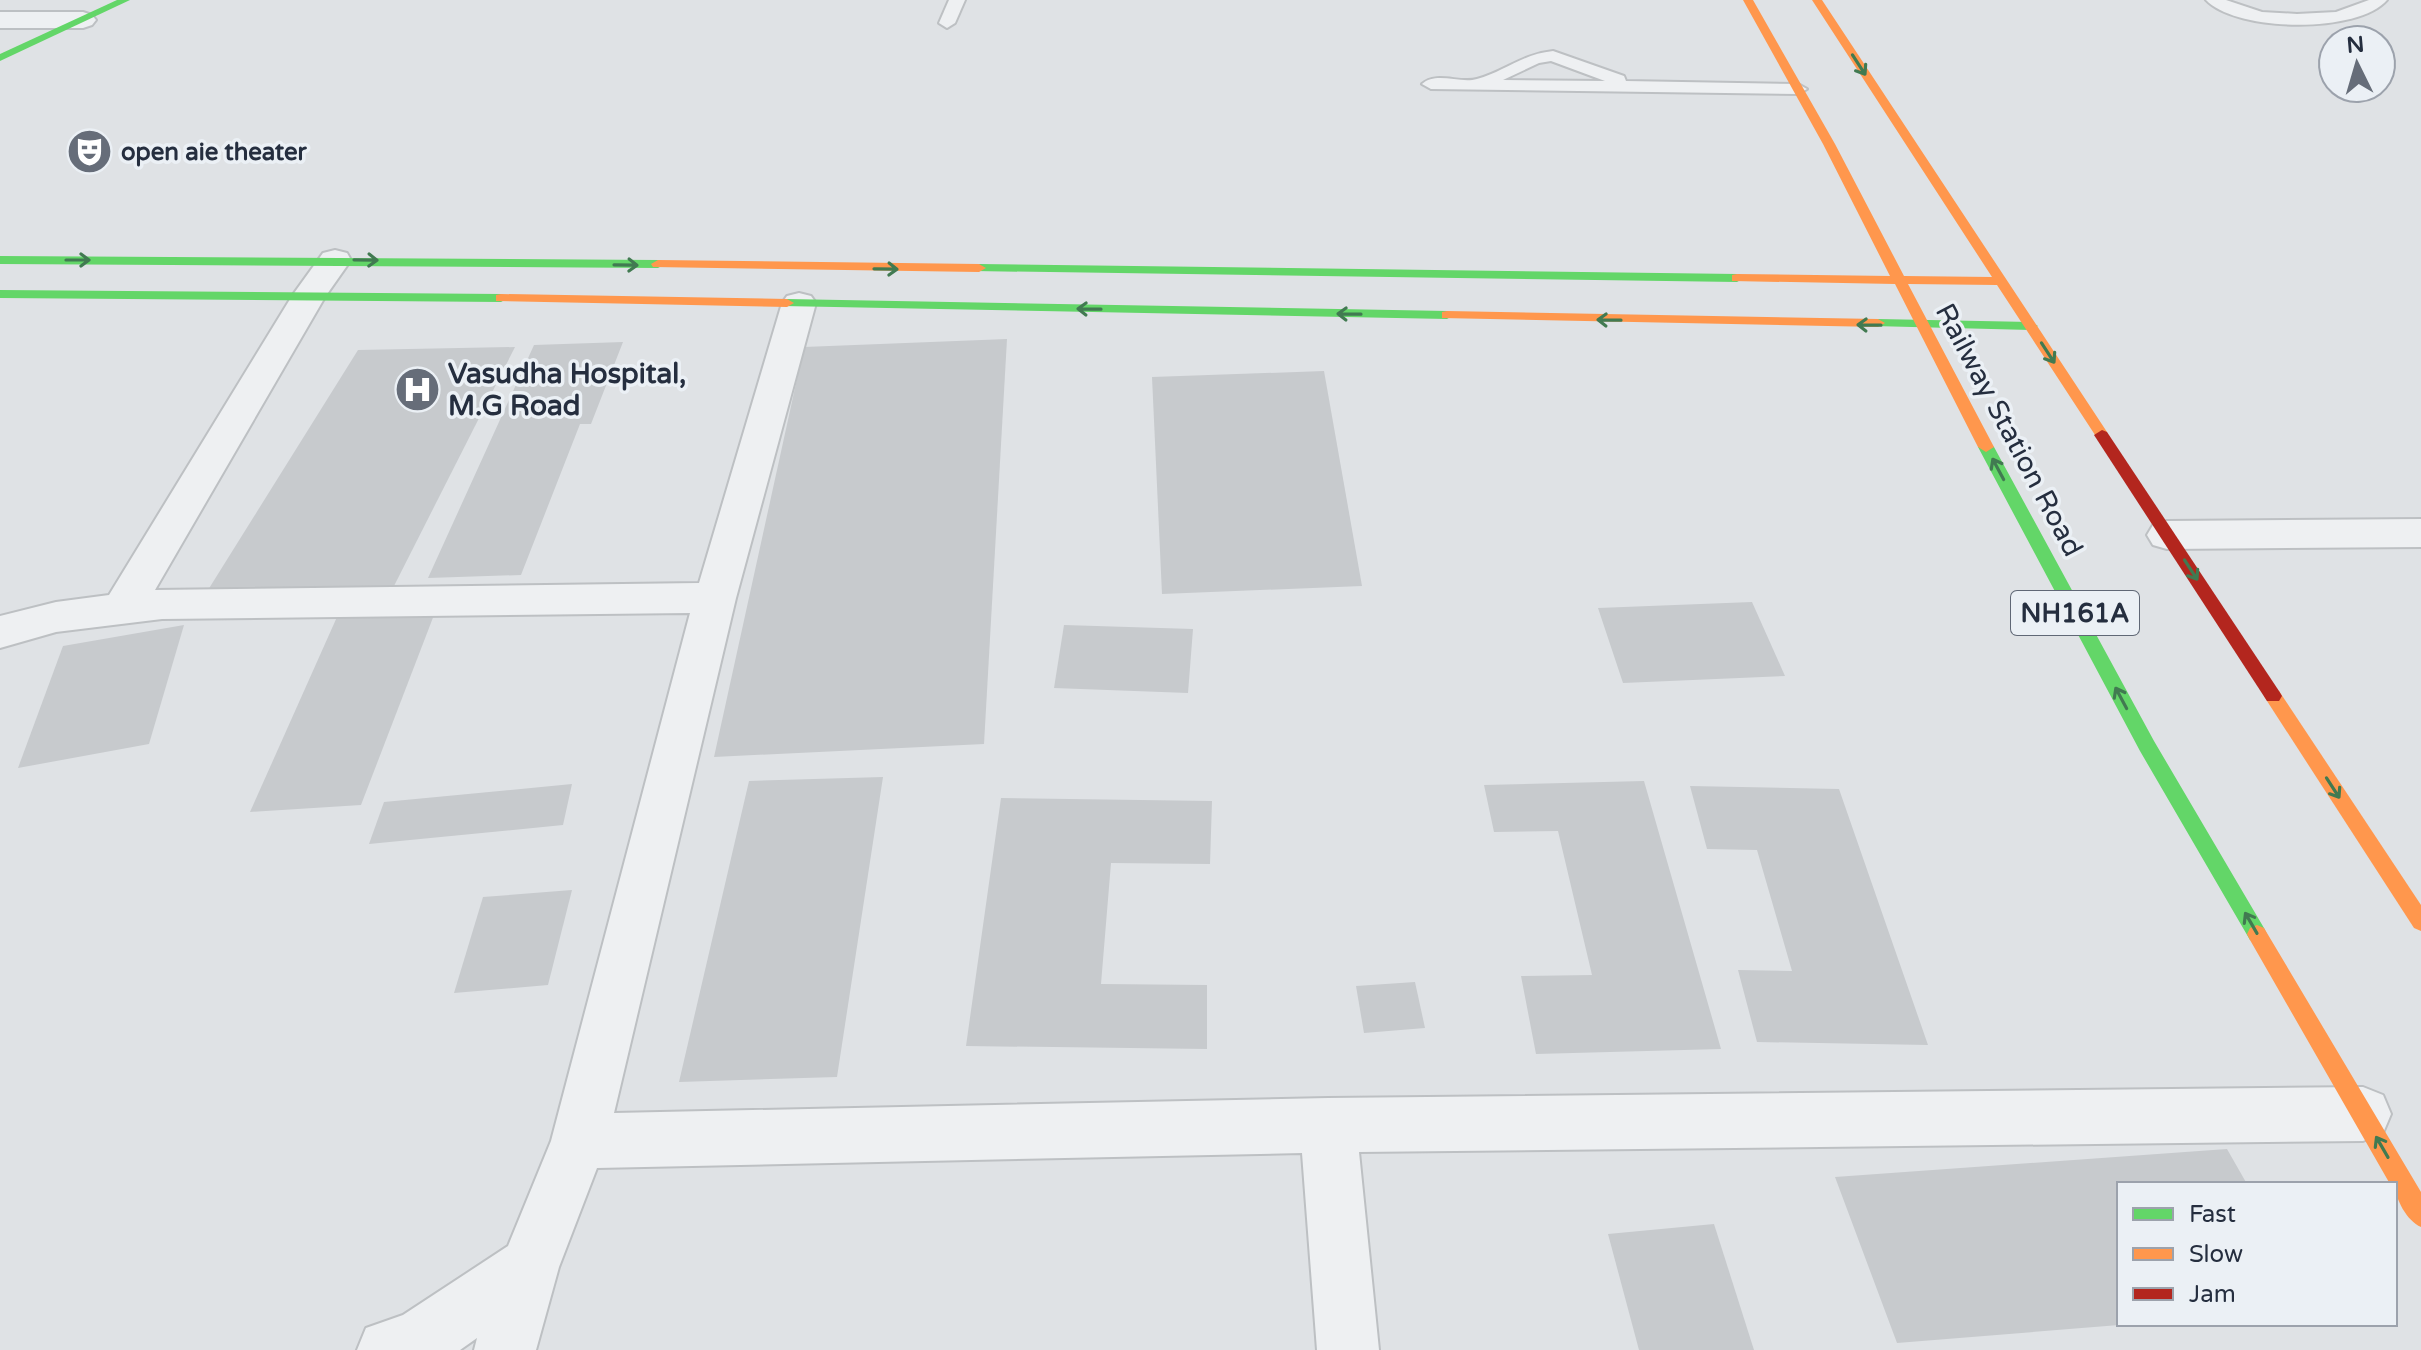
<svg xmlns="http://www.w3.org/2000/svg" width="2421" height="1350" font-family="'Varela Round',sans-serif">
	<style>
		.building { fill: #c7cacd }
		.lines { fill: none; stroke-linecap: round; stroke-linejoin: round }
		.lane-casing { stroke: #bdc0c3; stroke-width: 4 }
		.street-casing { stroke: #bdc0c3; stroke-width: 4 }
		.lane { fill: #eef0f2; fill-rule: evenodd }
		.street { fill: #eef0f2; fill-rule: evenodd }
		.fast { fill: #63d668; fill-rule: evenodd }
		.slow { fill: #ff974d; fill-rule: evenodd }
		.jam { fill: #b3261e; fill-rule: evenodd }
		.oneway { stroke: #417a51 }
		.labels { text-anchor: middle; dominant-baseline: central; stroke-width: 7; stroke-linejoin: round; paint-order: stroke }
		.far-poi-label { font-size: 24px; font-weight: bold; fill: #252e3f; stroke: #ebf0f5; text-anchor: start }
		.shield { fill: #ebf0f5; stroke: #606876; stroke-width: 2 }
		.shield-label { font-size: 26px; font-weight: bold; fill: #252e3f }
		.poi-label { font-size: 28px; font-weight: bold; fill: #252e3f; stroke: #ebf0f5; text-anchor: start }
		.street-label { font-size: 28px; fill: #252e3f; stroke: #ebf0f5 }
	</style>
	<rect width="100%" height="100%" fill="#dfe2e5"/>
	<g class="building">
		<path d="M1007,339L984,744L714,757L804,347Z"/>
		<path d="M623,342L591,424H580L521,575L428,578L534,345Z"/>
		<path d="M515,347L394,586L208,590L358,350Z"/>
		<path d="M1324,371L1362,586L1162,594L1152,377Z"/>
		<path d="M439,602L361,805L250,812L341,608Z"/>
		<path d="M1752,602L1785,676L1623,683L1598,608Z"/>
		<path d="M184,625L149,744L18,768L63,646Z"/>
		<path d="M1064,625L1193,629L1188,693L1054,688Z"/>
		<path d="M883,777L837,1077L679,1082L749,781Z"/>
		<path d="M1644,781L1721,1049L1536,1054L1521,976L1592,975L1558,831L1494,832L1484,785Z"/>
		<path d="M572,784L563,825L369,844L384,802Z"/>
		<path d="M1690,786L1839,789L1928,1045L1757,1042L1738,970L1792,971L1757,850L1707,849Z"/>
		<path d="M1001,798L1212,801L1210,864L1111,863L1101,984L1207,985V1049L966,1046Z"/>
		<path d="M572,890L548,985L454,993L483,897Z"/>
		<path d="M1415,982L1425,1028L1364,1033L1356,986Z"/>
		<path d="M2227,1149L2247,1184H2119V1325L1897,1343L1835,1177Z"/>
		<path d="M1714,1224L1754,1350H1639L1608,1234Z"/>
	</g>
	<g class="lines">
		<defs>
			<g id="lane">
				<path d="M949,0H965L955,23L947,28L939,23Z"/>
				<path d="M2206,0H2226L2262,12L2297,14L2336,12L2369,0H2387C2358,34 2236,32 2206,0Z"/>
				<path d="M1553,51L1624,76L1626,81L1798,84L1807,89L1798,94L1431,89L1422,84C1436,71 1460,84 1477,79C1504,72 1522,54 1553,51ZM1551,61L1605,81L1503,80L1539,63Z"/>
			</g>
			<g id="street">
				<path d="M0,12H83L92,15L96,20L92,25L83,28H0Z"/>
				<path d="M335,250L347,253L351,260L325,297L155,590L699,583L782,303L787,296L799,293L811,296L816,303L736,598L614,1113L1328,1098L2363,1087L2383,1095L2391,1114L2383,1133L2363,1141L1359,1152L1379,1350H1317L1302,1153L597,1168L559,1267L536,1350H474L477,1338L460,1350H357L366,1328L403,1315L508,1246L551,1141L690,613L162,619L56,632L0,648V616L56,602L109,595L292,296L323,253Z"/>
				<path d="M2421,519V547L2167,549L2153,545L2147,535L2153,525L2167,521Z"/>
			</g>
		</defs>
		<use href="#lane" class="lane-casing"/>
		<use href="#street" class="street-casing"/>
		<use href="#lane" class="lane"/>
		<use href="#street" class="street"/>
		<g class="fast">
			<path d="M117,0H130L0,61V54Z"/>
			<path d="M0,256L658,260L665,264L658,268L0,264Z"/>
			<path d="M979,264L1737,274L1744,278L1737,282L974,271L972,268Z"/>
			<path d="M0,290L501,294L508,298L501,302L0,298Z"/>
			<path d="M787,299L1447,311L1454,315L1447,319L782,306V300Z"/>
			<path d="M1878,319L2031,322L2038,326L2031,330L1873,326L1871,323Z"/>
			<path d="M1986,442L1994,447L2154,741L2264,928L2267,934L2264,940L2257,943L2250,940L2140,751L1978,447Z"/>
		</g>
		<g class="slow">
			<path d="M1743,0H1753L1835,144L1904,276L1992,277L1812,0H1822L2107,432V438H2097L1997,285L1908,284L1994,447L1986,452L1978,447L1895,284L1732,281V275L1737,274L1890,276L1823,144Z"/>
			<path d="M658,260L979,264L986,268L979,272L653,267L651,264Z"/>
			<path d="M501,294L787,299L794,303L787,307L496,301V295Z"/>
			<path d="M1447,311L1878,319L1885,323L1878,327L1442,318V312Z"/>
			<path d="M2273,689L2279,691L2421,905V931L2414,928L2267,701L2264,696L2267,691Z"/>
			<path d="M2257,925L2264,928L2421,1192V1227C2407,1221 2395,1199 2395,1184H2390L2250,940L2247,934L2250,928Z"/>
		</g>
		<path class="jam" d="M2102,430L2107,432L2279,691L2282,696L2279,701H2267L2094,435Z"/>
	</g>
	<defs><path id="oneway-shaft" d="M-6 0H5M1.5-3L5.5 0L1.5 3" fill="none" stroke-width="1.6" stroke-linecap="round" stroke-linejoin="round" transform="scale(2)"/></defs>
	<g class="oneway">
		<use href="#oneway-shaft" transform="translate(1859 65) rotate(57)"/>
		<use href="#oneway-shaft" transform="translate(78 260)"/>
		<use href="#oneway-shaft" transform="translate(366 260) rotate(1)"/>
		<use href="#oneway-shaft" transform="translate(626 265) rotate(1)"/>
		<use href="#oneway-shaft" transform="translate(886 269) rotate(1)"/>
		<use href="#oneway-shaft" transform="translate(1089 309) rotate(-179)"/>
		<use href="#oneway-shaft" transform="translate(1349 314) rotate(-179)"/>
		<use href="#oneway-shaft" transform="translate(1609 320) rotate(-179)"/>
		<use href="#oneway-shaft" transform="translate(1869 325) rotate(-179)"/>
		<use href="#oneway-shaft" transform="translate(2048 353) rotate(57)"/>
		<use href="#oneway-shaft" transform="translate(1998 469) rotate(-118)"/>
		<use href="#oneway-shaft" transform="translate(2191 570) rotate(57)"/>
		<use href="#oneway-shaft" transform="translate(2121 698) rotate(-118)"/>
		<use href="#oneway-shaft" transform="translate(2333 788) rotate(57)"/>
		<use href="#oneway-shaft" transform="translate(2251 923) rotate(-120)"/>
		<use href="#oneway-shaft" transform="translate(2382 1147) rotate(-120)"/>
	</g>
	<defs>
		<symbol id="theatre-disc" viewBox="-11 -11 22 22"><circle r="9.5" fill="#666d79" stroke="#ebf0f5"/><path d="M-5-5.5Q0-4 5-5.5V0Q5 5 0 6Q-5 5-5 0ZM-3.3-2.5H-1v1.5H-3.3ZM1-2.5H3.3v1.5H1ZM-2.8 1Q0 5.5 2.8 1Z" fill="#fff"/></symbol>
		<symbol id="hospital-disc" viewBox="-11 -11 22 22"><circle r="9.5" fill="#666d79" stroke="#ebf0f5"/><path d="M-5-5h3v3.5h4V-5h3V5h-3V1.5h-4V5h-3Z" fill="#fff"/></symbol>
	</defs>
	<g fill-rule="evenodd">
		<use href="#theatre-disc" x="64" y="126" width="51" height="51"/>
		<use href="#hospital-disc" x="392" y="364" width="51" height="51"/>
	</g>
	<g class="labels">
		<g class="far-poi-label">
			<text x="121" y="152">open aie theater</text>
		</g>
		<rect class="shield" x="2011" y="591" width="128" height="44" rx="6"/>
		<g class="shield-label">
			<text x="2075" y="613">NH161A</text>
		</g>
		<g class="poi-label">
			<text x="448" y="374">Vasudha Hospital,<tspan x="448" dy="32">M.G Road</tspan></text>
		</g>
		<g class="street-label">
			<text transform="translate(2009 430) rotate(62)">Railway Station Road</text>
		</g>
	</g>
	<rect x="2117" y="1182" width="280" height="144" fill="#ebf0f5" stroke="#9ca2ac" stroke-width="2"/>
	<rect x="2133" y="1208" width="40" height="12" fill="#63d668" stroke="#9ca2ac" stroke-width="2"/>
	<text x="2189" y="1222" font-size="24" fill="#252e3f">Fast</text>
	<rect x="2133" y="1248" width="40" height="12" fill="#ff974d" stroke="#9ca2ac" stroke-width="2"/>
	<text x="2189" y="1262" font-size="24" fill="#252e3f">Slow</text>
	<rect x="2133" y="1288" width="40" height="12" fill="#b3261e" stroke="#9ca2ac" stroke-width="2"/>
	<text x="2189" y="1302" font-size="24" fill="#252e3f">Jam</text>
	<g transform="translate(2357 64) rotate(355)"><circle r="38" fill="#ebf0f5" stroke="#9ca2ac" stroke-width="2"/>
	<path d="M0-6L14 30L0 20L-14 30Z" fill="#666d79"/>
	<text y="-12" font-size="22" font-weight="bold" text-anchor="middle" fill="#252e3f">N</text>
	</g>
</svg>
